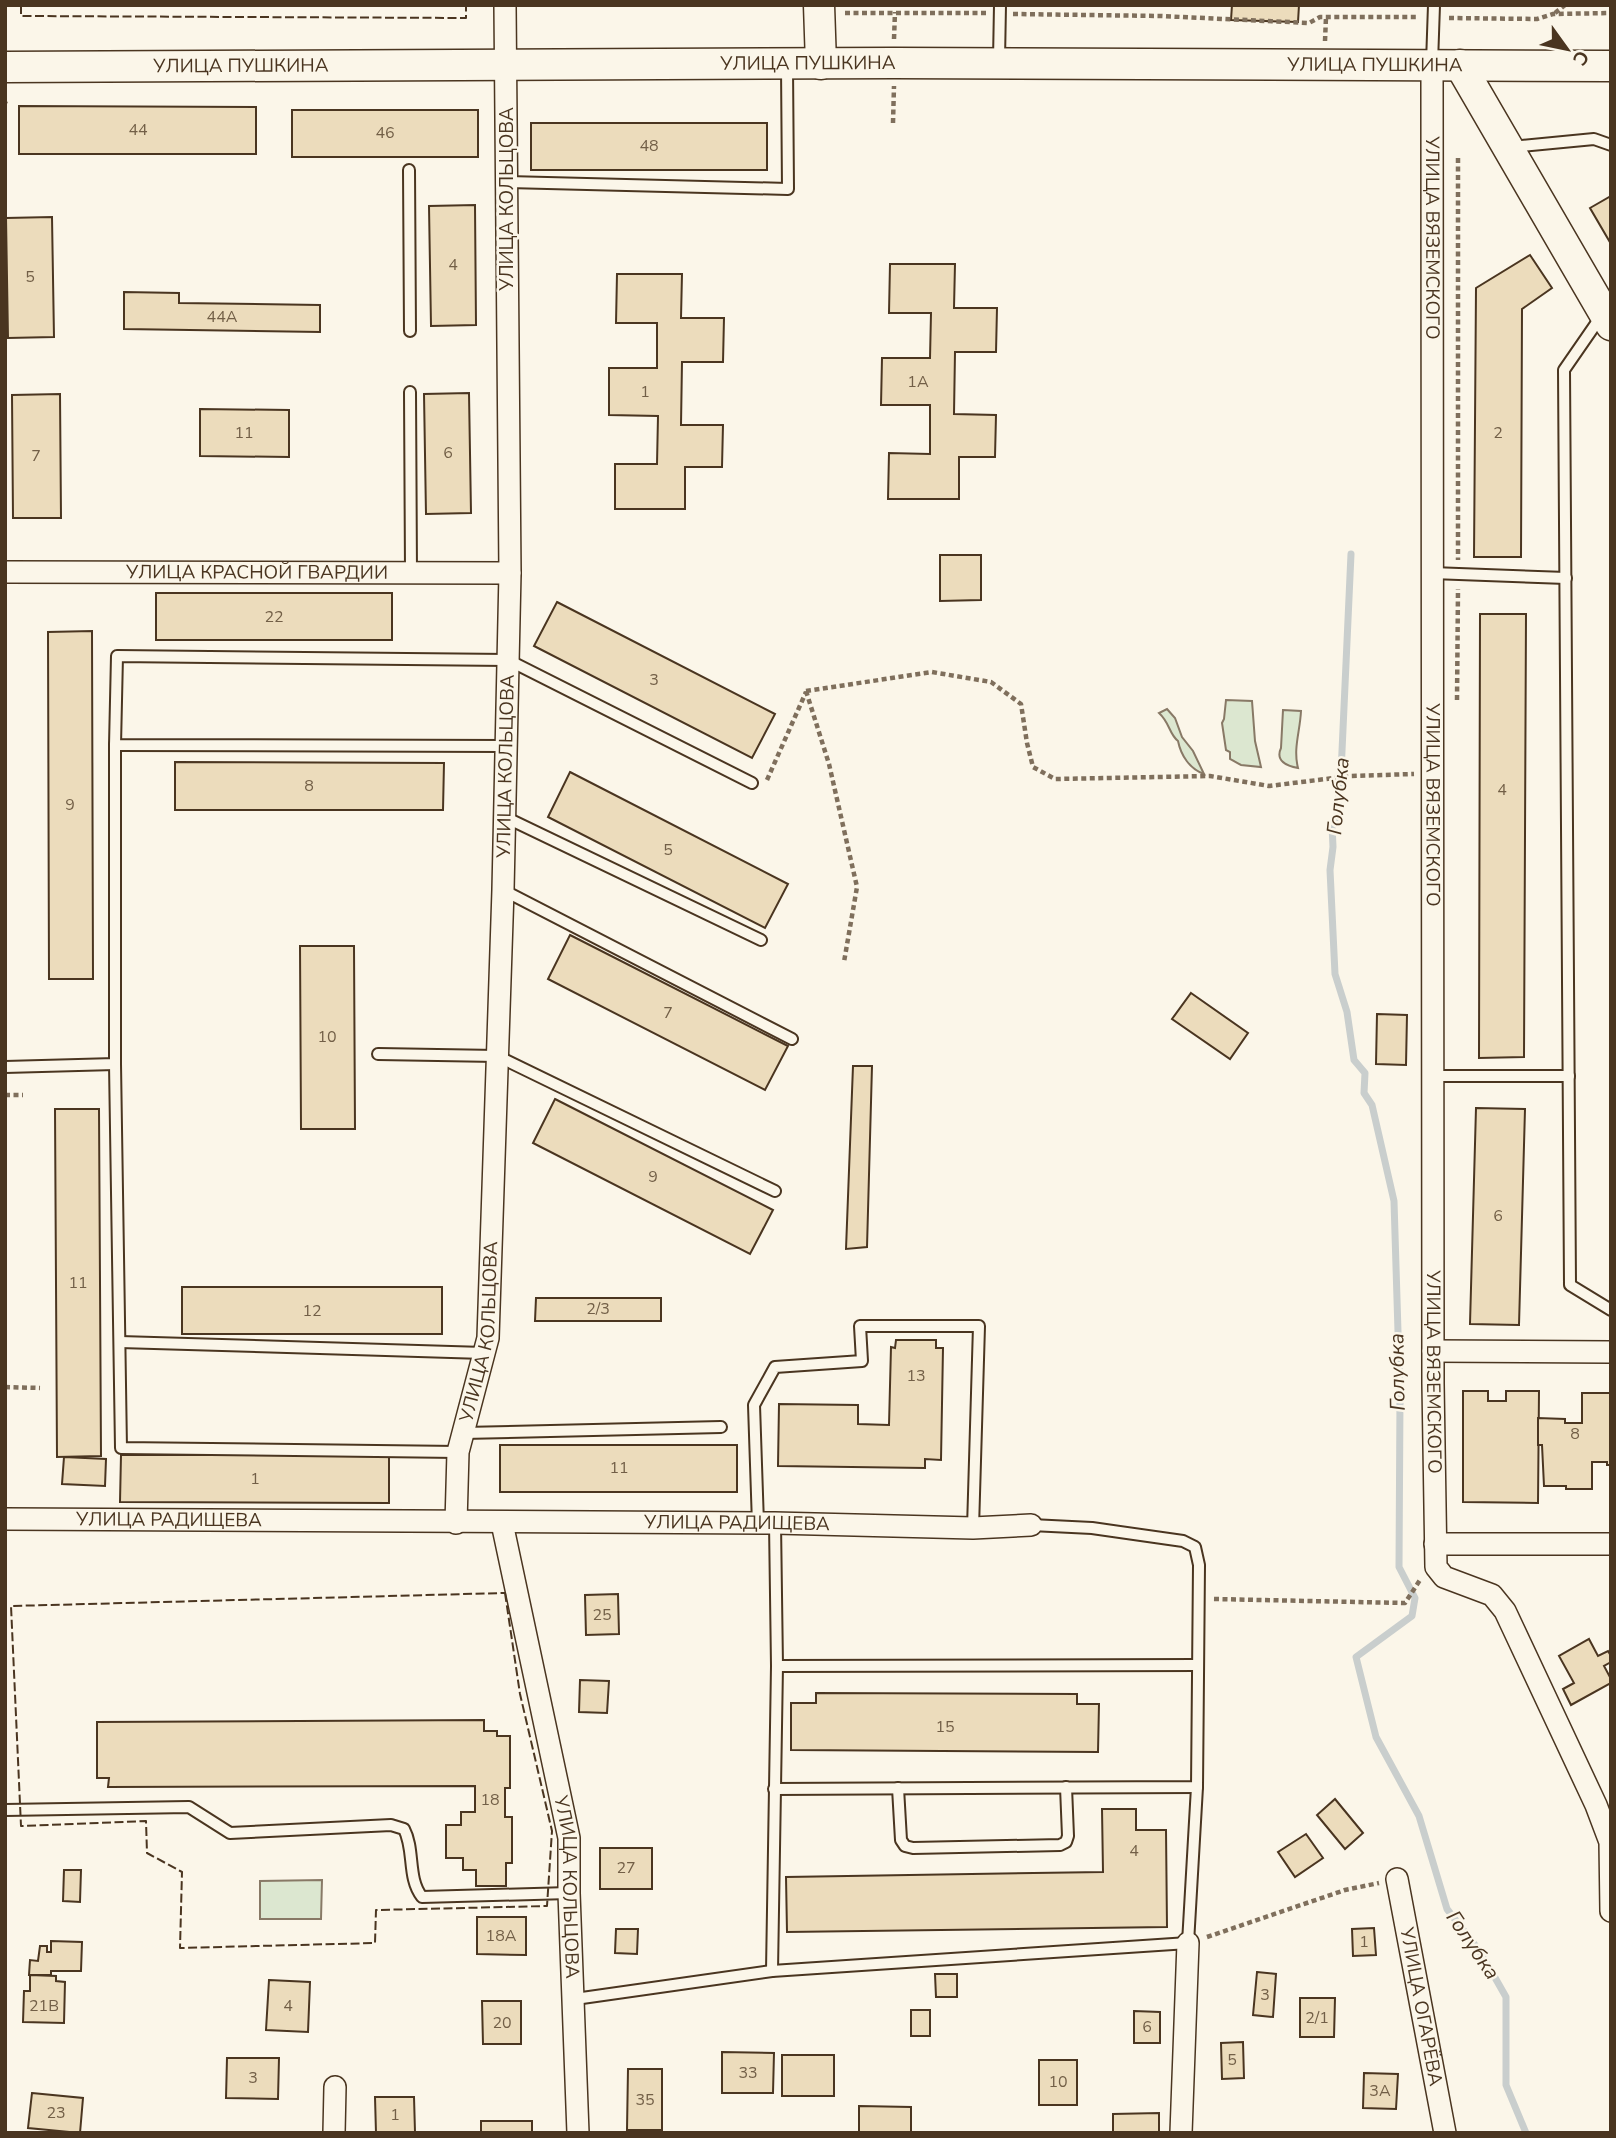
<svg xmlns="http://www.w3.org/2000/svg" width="1616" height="2138" font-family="'Nunito Sans',sans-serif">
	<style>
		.green { fill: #dce7d0; stroke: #887966; stroke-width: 2 }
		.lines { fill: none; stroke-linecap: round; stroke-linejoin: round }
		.stream { stroke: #c9cecd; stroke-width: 7 }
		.building { fill: #ecdcbc; stroke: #4a3520; stroke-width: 2 }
		.lane-casing { stroke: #4a3520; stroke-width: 14 }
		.street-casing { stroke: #4a3520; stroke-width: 24 }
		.secondary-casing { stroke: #4a3520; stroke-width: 33 }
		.path { stroke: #7f6f5c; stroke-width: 4.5; stroke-dasharray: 5 3.5; stroke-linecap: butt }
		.lane { stroke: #fbf6e9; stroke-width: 10 }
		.street { stroke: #fbf6e9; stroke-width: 21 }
		.secondary { stroke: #fbf6e9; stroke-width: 30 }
		.fence { stroke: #4a3520; stroke-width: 2; stroke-dasharray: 9 3.5; stroke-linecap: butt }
		.labels { text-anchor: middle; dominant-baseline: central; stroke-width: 5; stroke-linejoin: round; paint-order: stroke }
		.number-label { font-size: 16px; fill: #725f47 }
		.street-label { font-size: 19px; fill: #4a3520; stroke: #fbf6e9 }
		.water-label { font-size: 21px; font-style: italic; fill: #4a3520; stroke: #fbf6e9 }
	</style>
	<rect width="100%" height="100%" fill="#fbf6e9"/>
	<g class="green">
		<path d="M1226,700L1252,701L1255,741L1261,767L1241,765L1230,759V752L1226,750L1222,723L1224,719Z"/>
		<path d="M1167,709L1175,718L1182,737L1193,751L1204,774C1190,769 1181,756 1178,741C1169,734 1170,723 1159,713Z"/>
		<path d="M1283,710L1301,711C1300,732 1293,748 1298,768C1287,766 1275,761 1281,748Z"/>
		<path d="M322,1880L321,1919H260V1881Z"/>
	</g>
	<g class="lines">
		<path class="stream" d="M1351,554L1341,773L1337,816L1332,825L1333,847L1330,870L1335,974L1347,1012L1354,1060L1365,1073L1364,1093L1372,1105L1394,1201L1400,1397L1399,1567L1415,1598L1412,1616L1356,1657L1376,1737L1419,1816L1447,1909L1481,1953L1506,1997V2085L1526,2133"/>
	</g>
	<g class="building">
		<path d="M1232,5H1299L1298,22L1231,20Z"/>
		<path d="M19,106L256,107V154H19Z"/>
		<rect x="292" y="110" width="186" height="47"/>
		<rect x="531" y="123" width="236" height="47"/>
		<path d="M1611,196V244L1590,208Z"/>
		<path d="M475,205L476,325L431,326L429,206Z"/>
		<path d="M52,217L54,337L8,338L6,218Z"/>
		<path d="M1530,255L1552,288L1522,309L1521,557H1474L1476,288Z"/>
		<path d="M890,264H955L954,308H997L996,352H955L954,414L996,415L995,457H959V499H888L889,453L930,454V405H881L882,358H930L931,313H889Z"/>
		<path d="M617,274H682L681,318H724L723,362H682L681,425H723L722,467H685V509H615V464H657L658,416L609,415V368H657V323H616Z"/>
		<path d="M124,292L179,293V303L320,305V332L124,329Z"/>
		<path d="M469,393L471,513L426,514L424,394Z"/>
		<path d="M60,394L61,518H13L12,395Z"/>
		<path d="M200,409L289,410V457L200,456Z"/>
		<path d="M940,555H981V600L940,601Z"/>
		<rect x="156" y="593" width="236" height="47"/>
		<path d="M557,602L775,714L752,758L534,646Z"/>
		<path d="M1480,614H1526L1524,1057L1479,1058Z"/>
		<path d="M92,631L93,979H49L48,632Z"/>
		<path d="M175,762L444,763L443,810H175Z"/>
		<path d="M570,772L788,884L765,928L548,817Z"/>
		<path d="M570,935L788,1046L765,1090L548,979Z"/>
		<path d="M300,946H354L355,1129H301Z"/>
		<path d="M1191,993L1248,1033L1230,1059L1172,1019Z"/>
		<path d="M1377,1014L1407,1015L1406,1065L1376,1064Z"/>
		<path d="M853,1066H872L867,1247L846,1249Z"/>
		<path d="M555,1099L773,1210L750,1254L533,1143Z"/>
		<path d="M1476,1108L1525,1109L1519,1325L1470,1324Z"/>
		<path d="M55,1109H99L101,1456L57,1457Z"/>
		<rect x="182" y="1287" width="260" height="47"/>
		<path d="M536,1298H661V1321H535Z"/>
		<path d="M896,1340H936V1348H943L941,1460L925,1459V1468L778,1466L779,1404L858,1405V1424L889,1425L891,1347L895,1348Z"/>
		<path d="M1463,1391H1488V1401H1506V1391H1539L1538,1503L1463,1502Z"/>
		<path d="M1582,1393H1611V1465H1607V1462H1592V1489H1566V1486H1544L1542,1445H1538V1418L1565,1419V1423H1582Z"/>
		<rect x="500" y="1445" width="237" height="47"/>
		<path d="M121,1455H389V1503L120,1502Z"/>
		<path d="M64,1457L106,1459L105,1486L62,1484Z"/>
		<path d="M618,1594L619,1634L586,1635L585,1595Z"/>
		<path d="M1589,1639L1598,1656L1608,1651L1611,1656V1662L1604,1666L1611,1679V1683L1571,1705L1563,1689L1574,1683L1559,1656Z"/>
		<path d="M580,1680L609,1681L607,1713L579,1712Z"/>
		<path d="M816,1693L1077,1694V1704H1099L1098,1752L791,1750V1703H816Z"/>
		<path d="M484,1720V1731H497V1736H510V1788H505V1817H512V1863H506V1886H476V1870H463V1858H446V1825H461V1812H475V1786L108,1787L109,1778H97V1722Z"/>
		<path d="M1335,1799L1363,1833L1345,1849L1317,1815Z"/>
		<path d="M1102,1809H1136V1830H1166L1167,1927L787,1932L786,1877L1103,1872Z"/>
		<path d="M1306,1834L1323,1858L1295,1877L1278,1852Z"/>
		<rect x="600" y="1848" width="52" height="41"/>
		<path d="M64,1870H81L80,1902L63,1901Z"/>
		<path d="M477,1917H526V1955L477,1954Z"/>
		<path d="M1374,1928L1376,1955L1353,1956L1352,1929Z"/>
		<path d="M616,1929H638L637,1954L615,1953Z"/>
		<path d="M51,1941L82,1942L81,1971H51V1975H29L30,1960L38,1961L40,1946H47V1952H51Z"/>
		<path d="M1257,1972L1276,1974L1273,2017L1253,2015Z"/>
		<path d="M935,1974H957V1997H936Z"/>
		<path d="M30,1975L56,1976V1981L65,1982L64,2023L23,2022L24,1991H30Z"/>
		<path d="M269,1980L310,1982L308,2032L266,2030Z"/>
		<path d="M1300,1998H1335L1334,2037H1300Z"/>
		<path d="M482,2001H521V2044H483Z"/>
		<rect x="911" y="2010" width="19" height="26"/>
		<path d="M1134,2011L1160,2012V2043H1134Z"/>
		<path d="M1243,2042L1244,2078L1222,2079L1221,2043Z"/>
		<path d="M722,2052L774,2053L773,2093H722Z"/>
		<rect x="782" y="2055" width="52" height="41"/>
		<path d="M227,2058H279L278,2099L226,2098Z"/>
		<rect x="1039" y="2060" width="38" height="45"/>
		<path d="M628,2069H662V2130H627Z"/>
		<path d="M1364,2073L1398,2074L1396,2109L1363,2108Z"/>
		<path d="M32,2093L83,2098L80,2133L28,2128Z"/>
		<path d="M375,2097H414L415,2132L376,2133Z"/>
		<path d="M859,2106L911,2107V2133H859Z"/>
		<path d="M1159,2113V2133H1113V2114Z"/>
		<rect x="481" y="2121" width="51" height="12"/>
	</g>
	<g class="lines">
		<defs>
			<g id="lane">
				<path d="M999,60L1000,5"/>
				<path d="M1432,63L1434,5"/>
				<path d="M1512,147L1594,139L1611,145"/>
				<path d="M409,170L410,331"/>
				<path d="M507,182L788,189L787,67"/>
				<path d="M1602,315L1564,370L1570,1285L1611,1310"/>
				<path d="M410,392L411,572"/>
				<path d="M1432,573L1566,578"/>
				<path d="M506,746L115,745L117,656L508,660L752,783"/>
				<path d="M505,817L761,940"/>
				<path d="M503,890L792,1039"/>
				<path d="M378,1054L497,1056L775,1191"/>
				<path d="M115,1064L121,1448L458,1452"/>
				<path d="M5,1067L115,1064V745"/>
				<path d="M1433,1076H1569"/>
				<path d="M120,1342L484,1353"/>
				<path d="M463,1433L721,1427"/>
				<path d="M775,1523L777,1666L772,1971L1188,1943L1197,1787"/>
				<path d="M758,1524L754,1405L775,1367L862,1361L860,1326H979L973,1528"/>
				<path d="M777,1666L1197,1665"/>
				<path d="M898,1788L901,1840L905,1846L913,1848L1060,1845L1066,1842L1068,1836L1066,1787"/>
				<path d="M774,1789L1197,1787L1199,1565L1195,1547L1183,1541L1092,1528L1031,1525"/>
				<path d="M5,1810L189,1807L230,1833L391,1825L404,1829C415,1850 407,1878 422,1897L569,1893"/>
				<path d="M575,1999L772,1971"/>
			</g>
			<g id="street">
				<path id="s1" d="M1432,65L1433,1384L1436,1567L1444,1577L1492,1595L1505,1611L1596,1805L1610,1842L1611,1911"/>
				<path id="s2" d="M5,572L510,573"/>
				<path d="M1433,1351L1611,1352"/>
				<path id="s3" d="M5,1519L775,1523L973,1528L1031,1525"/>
				<path id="s4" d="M456,1523L458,1452L488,1338L503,890L510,573L505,5"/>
				<path id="s5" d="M502,1523L569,1838V1893L578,2133"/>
				<path d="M1435,1544H1611"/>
				<path id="s6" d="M1397,1879L1445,2133"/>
				<path d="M334,2133L335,2087"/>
				<path d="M1181,2133L1188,1943"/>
			</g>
			<g id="secondary">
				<path d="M819,5L821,64"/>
				<path d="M1460,65L1611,325"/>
				<path id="s7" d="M5,67L894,63L1611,66"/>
			</g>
		</defs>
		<use href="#lane" class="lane-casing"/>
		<use href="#street" class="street-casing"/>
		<use href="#secondary" class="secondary-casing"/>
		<g class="path">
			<path d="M845,13H987"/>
			<path d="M1555,13L1565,5"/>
			<path d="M1013,14L1161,16L1309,23L1320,17H1419"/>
			<path d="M1449,18L1537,19L1553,14L1611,13"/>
			<path d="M894,39L895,12"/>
			<path d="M1325,41L1326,17"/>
			<path d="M5,103L7,104"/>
			<path d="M893,123L894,86"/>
			<path d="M1458,158V560"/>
			<path d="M806,691L932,672L991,682L1021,704L1027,743L1033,767L1055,779L1210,776L1269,786L1350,776L1414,774"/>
			<path d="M806,691L829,764L857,887L844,962"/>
			<path d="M1457,700L1458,589"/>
			<path d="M767,780L806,692"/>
			<path d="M5,1095H23"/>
			<path d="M5,1387L40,1388"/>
			<path d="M1214,1599L1405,1603L1420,1580"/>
			<path d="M1207,1937L1345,1890L1379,1883"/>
		</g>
		<use href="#lane" class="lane"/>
		<use href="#street" class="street"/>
		<use href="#secondary" class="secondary"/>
		<g class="fence">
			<path d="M21,5V16L466,18V5"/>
			<path d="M505,1593L520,1694L552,1831L547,1906L376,1910L375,1943L180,1948L182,1872L147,1853L146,1821L21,1826L11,1606Z"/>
		</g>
	</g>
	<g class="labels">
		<g class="number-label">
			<text x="138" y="130">44</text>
			<text x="385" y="133">46</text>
			<text x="649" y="146">48</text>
			<text x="453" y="265">4</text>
			<text x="30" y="277">5</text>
			<text x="222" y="317">44А</text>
			<text x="918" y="382">1А</text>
			<text x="645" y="392">1</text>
			<text x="244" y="433">11</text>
			<text x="1498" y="433">2</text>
			<text x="448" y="453">6</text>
			<text x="36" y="456">7</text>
			<text x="274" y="617">22</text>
			<text x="654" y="680">3</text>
			<text x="309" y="786">8</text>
			<text x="1502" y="790">4</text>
			<text x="70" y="805">9</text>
			<text x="668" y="850">5</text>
			<text x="668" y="1013">7</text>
			<text x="327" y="1037">10</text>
			<text x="653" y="1177">9</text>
			<text x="1498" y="1216">6</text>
			<text x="78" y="1283">11</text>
			<text x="598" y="1309">2/3</text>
			<text x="312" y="1311">12</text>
			<text x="916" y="1376">13</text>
			<text x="1575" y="1434">8</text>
			<text x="619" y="1468">11</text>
			<text x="255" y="1479">1</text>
			<text x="602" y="1615">25</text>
			<text x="945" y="1727">15</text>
			<text x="490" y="1800">18</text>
			<text x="1134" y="1851">4</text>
			<text x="626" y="1868">27</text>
			<text x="501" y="1936">18А</text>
			<text x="1364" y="1942">1</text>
			<text x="1265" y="1995">3</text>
			<text x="44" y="2006">21В</text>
			<text x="288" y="2006">4</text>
			<text x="1317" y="2018">2/1</text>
			<text x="502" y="2023">20</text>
			<text x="1147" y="2027">6</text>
			<text x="1232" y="2060">5</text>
			<text x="748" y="2073">33</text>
			<text x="253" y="2078">3</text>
			<text x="1058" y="2082">10</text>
			<text x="1380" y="2091">3А</text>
			<text x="645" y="2100">35</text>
			<text x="56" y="2113">23</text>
			<text x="395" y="2115">1</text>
		</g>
		<g class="street-label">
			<text stroke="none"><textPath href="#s7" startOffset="803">УЛИЦА ПУШКИНА</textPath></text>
			<text stroke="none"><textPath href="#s7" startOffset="1370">УЛИЦА ПУШКИНА</textPath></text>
			<text stroke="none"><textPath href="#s7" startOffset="236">УЛИЦА ПУШКИНА</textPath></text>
			<text transform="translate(507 199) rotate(-90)">УЛИЦА КОЛЬЦОВА</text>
			<text stroke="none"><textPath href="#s1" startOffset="173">УЛИЦА ВЯЗЕМСКОГО</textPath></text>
			<text stroke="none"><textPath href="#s2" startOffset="252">УЛИЦА КРАСНОЙ ГВАРДИИ</textPath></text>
			<text stroke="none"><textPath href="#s4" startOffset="761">УЛИЦА КОЛЬЦОВА</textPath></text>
			<text stroke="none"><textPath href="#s1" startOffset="740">УЛИЦА ВЯЗЕМСКОГО</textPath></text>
			<text stroke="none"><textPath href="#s4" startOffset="194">УЛИЦА КОЛЬЦОВА</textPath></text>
			<text stroke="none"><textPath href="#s1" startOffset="1307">УЛИЦА ВЯЗЕМСКОГО</textPath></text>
			<text stroke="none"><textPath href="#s3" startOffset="164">УЛИЦА РАДИЩЕВА</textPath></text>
			<text stroke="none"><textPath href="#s3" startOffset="732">УЛИЦА РАДИЩЕВА</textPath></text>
			<text stroke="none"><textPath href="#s5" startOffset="371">УЛИЦА КОЛЬЦОВА</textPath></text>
			<text stroke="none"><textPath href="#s6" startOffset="130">УЛИЦА ОГАРЁВА</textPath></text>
		</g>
		<g class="water-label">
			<text transform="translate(1338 796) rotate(-84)">Голубка</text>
			<text transform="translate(1397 1372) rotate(-91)">Голубка</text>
			<text transform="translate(1473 1945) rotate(56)">Голубка</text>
		</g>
	</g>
	<rect width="1616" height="2138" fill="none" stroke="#4a3520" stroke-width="14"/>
	<g transform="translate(1567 49) rotate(123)" stroke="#fbf6e9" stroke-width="5" paint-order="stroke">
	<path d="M0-5L12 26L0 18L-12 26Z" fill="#4a3520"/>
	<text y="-10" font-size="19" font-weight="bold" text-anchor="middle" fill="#4a3520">С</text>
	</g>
</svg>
